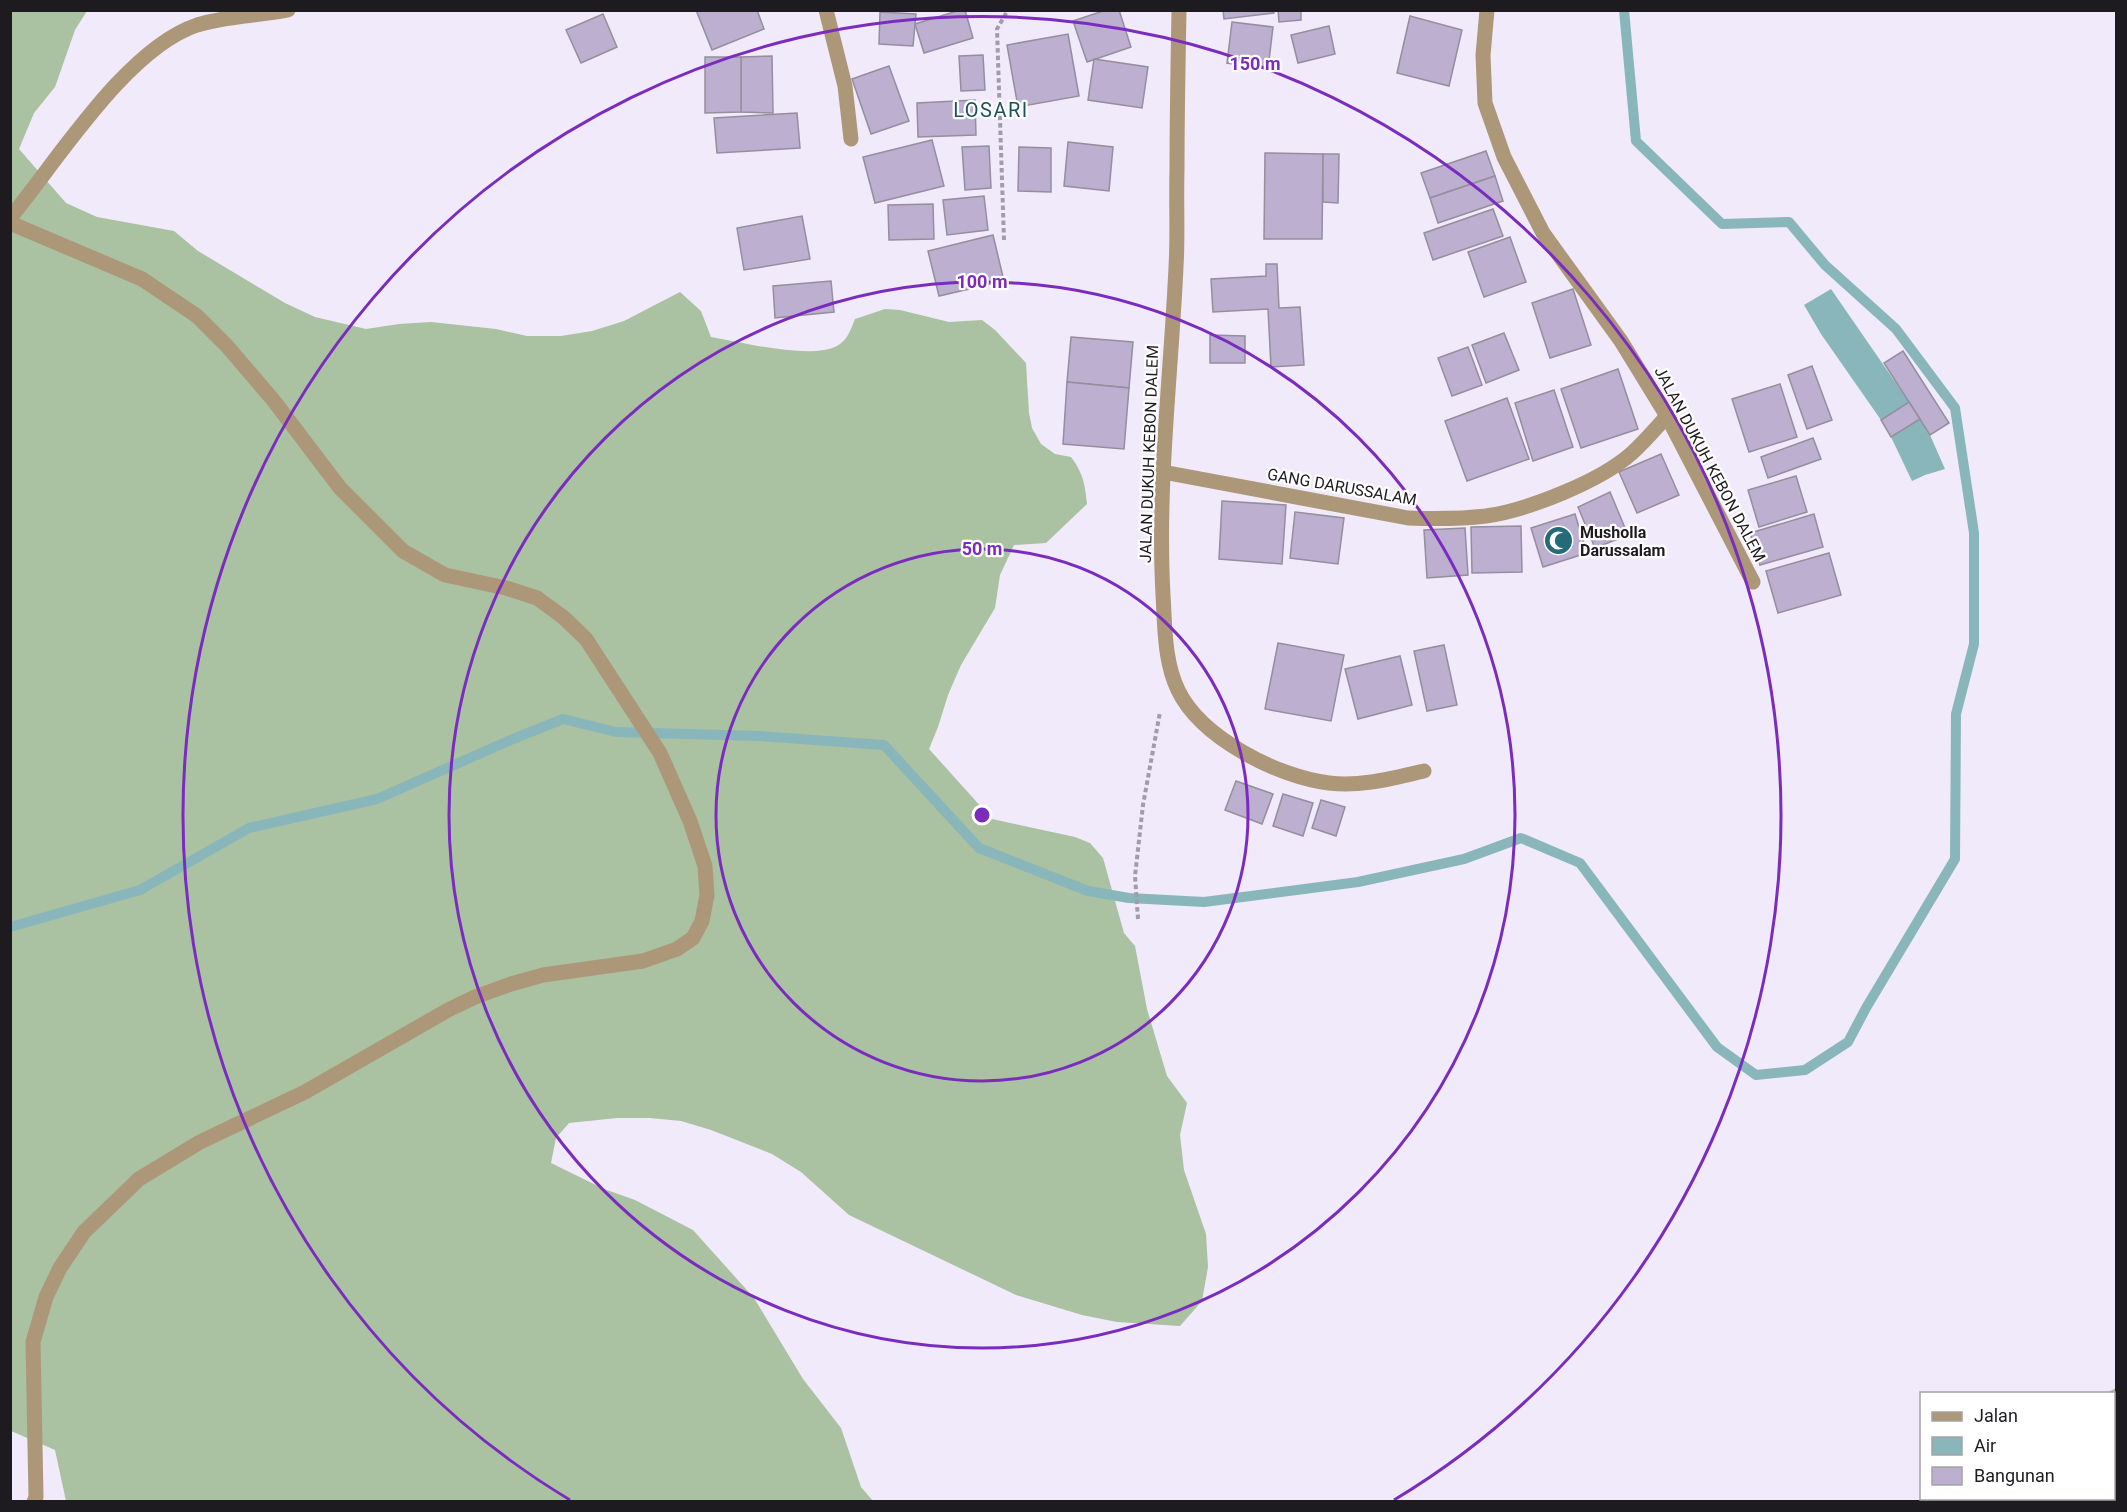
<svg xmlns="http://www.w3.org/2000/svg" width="2127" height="1512" font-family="Roboto,sans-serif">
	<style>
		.forest { fill: #aac1a2 }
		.water { fill: #89b6ba }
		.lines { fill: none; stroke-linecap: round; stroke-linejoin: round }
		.stream { stroke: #89b6ba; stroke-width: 10 }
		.building { fill: #bcafd0; stroke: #948e9d; stroke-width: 1.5 }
		.path { stroke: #a19ca9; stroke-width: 4; stroke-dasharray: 4.5 3; stroke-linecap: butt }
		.lane { stroke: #ad9779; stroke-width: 15 }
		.street { stroke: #ad9779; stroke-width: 15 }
		.ring { fill: none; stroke: #7b2cbf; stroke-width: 3 }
		.labels { text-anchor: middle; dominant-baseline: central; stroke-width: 4.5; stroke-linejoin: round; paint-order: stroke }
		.street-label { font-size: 16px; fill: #1d1a20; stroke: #fff }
		.poi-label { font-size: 16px; font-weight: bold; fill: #1d1a20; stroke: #fff; text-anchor: start }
		.quarter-label { font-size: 20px; letter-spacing: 1.5px; fill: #1a525e; stroke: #fff }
		.centre { fill: #7b2cbf; stroke: #fff; stroke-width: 3 }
		.ring-label { font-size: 18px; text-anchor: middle; font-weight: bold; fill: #7b2cbf; stroke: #fff; stroke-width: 4.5; stroke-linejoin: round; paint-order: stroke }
	</style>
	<rect width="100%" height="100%" fill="#f0eafa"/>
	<g class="forest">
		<path d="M11,11H87L75,30L55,87L34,113L19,149L66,203L97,217L174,231L198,251L285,303L315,317L366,329L399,324L431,322L496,329L527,336H561L592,331L624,321L680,292L701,311L711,337C741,342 810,360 837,346C847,341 851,329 855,319L885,309L900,310L949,322L982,320L995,330L1026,363L1029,413L1032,428L1041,444L1055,454L1071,457C1083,473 1085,484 1087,504L1046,543L1014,545L1000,575L995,608L961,665L948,695L938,727L929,749L992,819L1075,837L1090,843L1103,858L1124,933L1135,946L1147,1009L1167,1076L1187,1103L1180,1135L1184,1170L1206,1234L1208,1267L1202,1301L1180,1326L1117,1322L1082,1315L1016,1295L849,1215L801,1172L772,1154L711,1130L681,1121L650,1118H617L569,1123L556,1138L551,1163L604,1189L635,1200L693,1230L754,1298L803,1379L841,1428L861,1487L873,1501H66L55,1450L11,1431Z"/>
		<path d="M2116,1388V1501H1921L1923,1498H2114V1394L2106,1393Z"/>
	</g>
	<g class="water">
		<path d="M1831,289L1909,402L1881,420L1821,334L1804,305Z"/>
		<path d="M1920,419L1930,435L1945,469L1925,475L1912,481L1891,437Z"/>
	</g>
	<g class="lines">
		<path class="stream" d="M10,927L140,890L249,828L377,799L513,739L563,719L616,732L759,736L884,745L979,848L1088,891L1129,898L1204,902L1358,882L1464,859L1521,838L1580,863L1717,1047L1756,1075L1805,1070L1848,1042L1866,1008L1955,859L1956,714L1974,644V533L1955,408L1896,329L1825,265L1789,222L1722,224L1636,141L1624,10"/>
	</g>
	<g class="building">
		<path d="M696,10H757L764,29L712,50Z"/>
		<path d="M960,10H965L973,38L924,53L915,24Z"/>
		<path d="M1106,10H1119L1131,47L1087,62L1073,21Z"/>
		<path d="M1223,10H1273L1274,13L1224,19Z"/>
		<path d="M1278,10H1301V20L1279,22Z"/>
		<path d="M880,12L916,14L913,46L879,44Z"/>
		<path d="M603,14L617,47L581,63L566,30Z"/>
		<path d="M1410,16L1462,30L1449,86L1397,73Z"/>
		<path d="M1232,22L1273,27L1268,69L1227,63Z"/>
		<path d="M1329,26L1335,54L1298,63L1291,35Z"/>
		<path d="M1068,34L1079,96L1018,107L1007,45Z"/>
		<path d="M983,55L985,90L961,91L959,56Z"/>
		<path d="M772,56L773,113L741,112V57Z"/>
		<path d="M705,57H741V112L705,113Z"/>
		<path d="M1094,59L1148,67L1142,108L1088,100Z"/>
		<path d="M889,66L909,121L871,134L852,79Z"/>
		<path d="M975,100L976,135L918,137L917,103Z"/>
		<path d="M797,113L800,148L717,153L714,118Z"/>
		<path d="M932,140L944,186L875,203L863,157Z"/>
		<path d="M1068,142L1113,147L1109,191L1064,186Z"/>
		<path d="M989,146L991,188L965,190L962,147Z"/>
		<path d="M1019,147L1051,148V192L1018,191Z"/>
		<path d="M1486,151L1495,176L1430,198L1421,173Z"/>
		<path d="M1265,153L1323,154L1322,239H1264Z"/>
		<path d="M1323,154H1339L1338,203L1323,202Z"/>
		<path d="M1495,176L1503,201L1438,223L1430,198Z"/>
		<path d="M984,196L988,230L947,235L943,200Z"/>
		<path d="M933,204L934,239L889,240L888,205Z"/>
		<path d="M1493,209L1503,236L1433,260L1424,233Z"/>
		<path d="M802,216L810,259L744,270L737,228Z"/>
		<path d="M993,235L1004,281L939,296L928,251Z"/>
		<path d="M1510,237L1526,282L1484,297L1468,252Z"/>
		<path d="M1266,264H1277L1279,308L1300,307L1304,365L1271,367L1268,309L1213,312L1211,279L1266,276Z"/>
		<path d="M831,281L834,312L775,318L773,286Z"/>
		<path d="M1573,289L1591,345L1550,358L1532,303Z"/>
		<path d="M1504,333L1519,370L1486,383L1472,345Z"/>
		<path d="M1210,335L1245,336V363H1210Z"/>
		<path d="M1071,337L1133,342L1129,388L1067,382Z"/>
		<path d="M1468,347L1482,385L1452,396L1438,358Z"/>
		<path d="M1903,351L1949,423L1930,435L1884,363Z"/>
		<path d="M1812,366L1832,420L1807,429L1788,375Z"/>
		<path d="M1618,369L1638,429L1581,448L1561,389Z"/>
		<path d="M1067,382L1129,388L1124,449L1063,444Z"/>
		<path d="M1780,384L1797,437L1749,452L1732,399Z"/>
		<path d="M1554,390L1573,447L1533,461L1515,403Z"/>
		<path d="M1507,398L1529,459L1467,481L1445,421Z"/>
		<path d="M1909,402L1920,419L1891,437L1881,420Z"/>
		<path d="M1813,438L1821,459L1768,478L1761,457Z"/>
		<path d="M1661,454L1679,495L1637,513L1619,472Z"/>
		<path d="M1796,476L1807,512L1759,527L1748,490Z"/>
		<path d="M1610,492L1628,535L1595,548L1578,507Z"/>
		<path d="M1222,501L1286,505L1282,564L1219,559Z"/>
		<path d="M1295,512L1344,518L1338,564L1290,558Z"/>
		<path d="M1575,514L1587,553L1543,567L1531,528Z"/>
		<path d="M1814,514L1823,547L1760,565L1750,533Z"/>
		<path d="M1521,526L1522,572L1472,573L1471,527Z"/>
		<path d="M1465,528L1468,575L1427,578L1424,530Z"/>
		<path d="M1829,553L1841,595L1778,613L1766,571Z"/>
		<path d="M1278,643L1344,655L1331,721L1265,709Z"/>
		<path d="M1444,645L1457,705L1427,711L1414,651Z"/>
		<path d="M1400,656L1412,705L1358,719L1345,669Z"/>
		<path d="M1236,781L1273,794L1262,824L1225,810Z"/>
		<path d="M1283,794L1313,803L1303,836L1273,826Z"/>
		<path d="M1321,800L1345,807L1336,836L1312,828Z"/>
	</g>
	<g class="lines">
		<g class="path">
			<path d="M1004,240L997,29L1008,10"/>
			<path d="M1138,919L1135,876L1143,805L1160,712"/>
		</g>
		<path class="lane" d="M10,223L142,279L197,316L227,346L274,401L340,488L403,551L445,575L506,588L537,598L563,617L586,639L660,753L690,821L705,866L707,895L702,921L693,938L677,949L643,961L543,975L511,984L475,997L448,1010L305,1092L200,1142L139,1179L84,1232L60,1268L46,1297L33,1342L36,1497L34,1502"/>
		<g class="street">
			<path d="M826,10L845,86L851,139"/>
			<path d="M1179,10C1178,64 1177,117 1177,170C1176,202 1178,235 1176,267C1171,376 1157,485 1163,595C1165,626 1164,661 1178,690C1201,738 1278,777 1329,783C1361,787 1393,778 1424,771"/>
			<path d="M1487,10L1483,55L1485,103L1504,157L1543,233L1621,341L1667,416L1753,582"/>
			<path d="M10,218C58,160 126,49 197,25C226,16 258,16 288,10"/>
			<path d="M1163,472L1408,518C1433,519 1460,519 1486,516C1528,510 1601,481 1632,453C1645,441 1656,428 1667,416"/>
		</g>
	</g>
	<g class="ring">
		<circle cx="982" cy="815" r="266"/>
		<circle cx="982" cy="815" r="533"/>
		<path d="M570 1500A799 799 0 1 1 1394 1500"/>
	</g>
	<defs>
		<symbol id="mosque-disc" viewBox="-11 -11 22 22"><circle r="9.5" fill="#246a79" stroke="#fff"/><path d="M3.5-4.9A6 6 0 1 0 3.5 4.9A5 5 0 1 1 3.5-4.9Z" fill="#fff"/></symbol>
	</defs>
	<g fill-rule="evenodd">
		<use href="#mosque-disc" x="1542" y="524" width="33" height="33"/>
	</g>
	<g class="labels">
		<g class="street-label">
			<text transform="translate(1149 454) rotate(-88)">JALAN DUKUH KEBON DALEM</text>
			<text transform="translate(1710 464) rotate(62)">JALAN DUKUH KEBON DALEM</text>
			<text transform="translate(1342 487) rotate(10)">GANG DARUSSALAM</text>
		</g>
		<g class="poi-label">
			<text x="1580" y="532">Musholla<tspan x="1580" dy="18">Darussalam</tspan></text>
		</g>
		<g class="quarter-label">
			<text x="991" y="110">LOSARI</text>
		</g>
	</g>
	<circle cx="982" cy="815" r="9" class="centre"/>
	<g class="ring-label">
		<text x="1255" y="70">150 m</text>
		<text x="982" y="288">100 m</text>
		<text x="982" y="555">50 m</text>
	</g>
	<rect width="2127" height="1512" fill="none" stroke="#1d1a20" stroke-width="24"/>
	<rect x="1920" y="1392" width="195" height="108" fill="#ffffff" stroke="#a5a3a6" stroke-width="1.5"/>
	<rect x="1932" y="1412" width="30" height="9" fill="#ad9779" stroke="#a5a3a6" stroke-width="1.5"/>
	<text x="1974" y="1422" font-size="18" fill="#1d1a20">Jalan</text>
	<rect x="1932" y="1437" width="30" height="18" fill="#89b6ba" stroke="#a5a3a6" stroke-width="1.5"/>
	<text x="1974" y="1452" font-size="18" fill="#1d1a20">Air</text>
	<rect x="1932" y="1467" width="30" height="18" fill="#bcafd0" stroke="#a5a3a6" stroke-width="1.5"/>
	<text x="1974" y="1482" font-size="18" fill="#1d1a20">Bangunan</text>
</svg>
